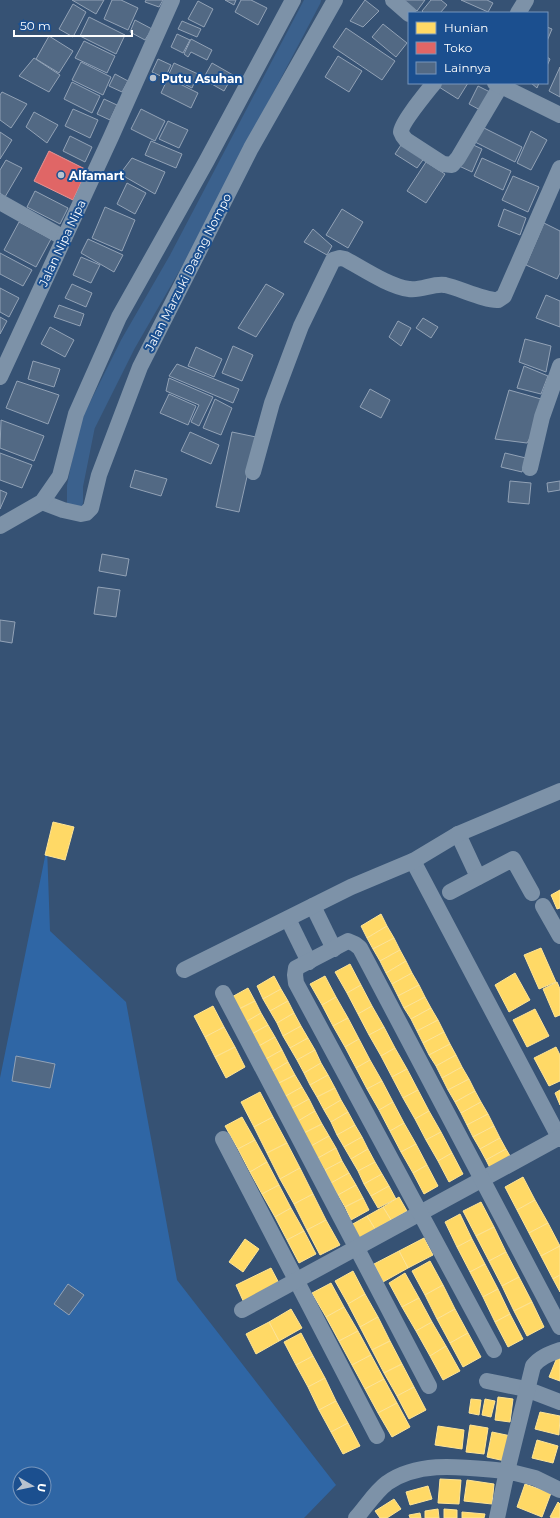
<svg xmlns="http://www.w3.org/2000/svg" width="560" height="1518" font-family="Montserrat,sans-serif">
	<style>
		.green { fill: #2f66a5; fill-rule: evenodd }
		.homes { fill: #ffd966; stroke: #ffe494 }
		.shops { fill: #e06666; stroke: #e99494 }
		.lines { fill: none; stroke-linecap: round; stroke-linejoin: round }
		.canal { stroke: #3b618d; stroke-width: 16 }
		.building { fill: #526984; stroke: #92a2b6 }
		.minor { stroke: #7d92a8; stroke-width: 16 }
		.poi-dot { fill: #b9c2ce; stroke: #1b4f8f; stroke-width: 1.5 }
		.labels { text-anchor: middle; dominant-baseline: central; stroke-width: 4; stroke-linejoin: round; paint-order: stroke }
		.poi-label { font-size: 12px; font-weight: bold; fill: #fff; stroke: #1b4f8f; text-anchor: start }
		.street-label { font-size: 12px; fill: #fff; stroke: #1b4f8f }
	</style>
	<rect width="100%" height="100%" fill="#365274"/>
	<path class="green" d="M47,847L50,931L126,1002L177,1280L336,1485L304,1518H0V1078ZM20,1474H44V1498H20Z"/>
	<g class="homes">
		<path d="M53,822L74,827L65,860L45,855Z"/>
		<path d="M560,890V908L557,909L551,895Z"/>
		<path d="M381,914L387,926L367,938L361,926Z"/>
		<path d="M387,926L394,938L373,949L367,938Z"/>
		<path d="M394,938L400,950L380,961L373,949Z"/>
		<path d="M541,948L556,982L539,989L524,955Z"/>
		<path d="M400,950L406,961L386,973L380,961Z"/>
		<path d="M406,961L412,973L392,984L386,973Z"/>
		<path d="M350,964L361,985L347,993L335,972Z"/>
		<path d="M412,973L419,985L398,996L392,984Z"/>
		<path d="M515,973L530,1000L509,1012L495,985Z"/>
		<path d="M274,976L281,989L263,999L257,986Z"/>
		<path d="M325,976L336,997L322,1005L310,984Z"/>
		<path d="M557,982L560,989V1015L555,1017L543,989Z"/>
		<path d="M361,985L372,1006L358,1014L347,993Z"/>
		<path d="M419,985L425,997L404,1008L398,996Z"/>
		<path d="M248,988L255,1001L237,1010L230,998Z"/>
		<path d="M281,989L288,1001L270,1011L263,999Z"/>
		<path d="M336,997L348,1018L333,1026L322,1005Z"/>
		<path d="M425,997L431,1008L411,1019L404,1008Z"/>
		<path d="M255,1001L261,1013L244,1023L237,1010Z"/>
		<path d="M288,1001L294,1013L277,1023L270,1011Z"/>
		<path d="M213,1006L224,1027L205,1037L194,1016Z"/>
		<path d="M372,1006L384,1027L369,1035L358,1014Z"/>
		<path d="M431,1008L438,1020L417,1031L411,1019Z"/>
		<path d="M535,1009L549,1036L527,1047L513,1020Z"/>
		<path d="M261,1013L268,1025L250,1035L244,1023Z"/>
		<path d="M294,1013L301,1026L283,1036L277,1023Z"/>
		<path d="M348,1018L359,1039L345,1047L333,1026Z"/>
		<path d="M438,1020L444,1032L423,1043L417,1031Z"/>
		<path d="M268,1025L275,1037L257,1047L250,1035Z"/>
		<path d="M301,1026L308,1038L290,1048L283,1036Z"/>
		<path d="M224,1027L235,1047L215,1057L205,1037Z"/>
		<path d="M384,1027L395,1048L381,1056L369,1035Z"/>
		<path d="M444,1032L450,1044L429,1055L423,1043Z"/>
		<path d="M275,1037L282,1050L264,1060L257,1047Z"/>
		<path d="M308,1038L315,1050L297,1060L290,1048Z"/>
		<path d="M359,1039L370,1060L356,1068L345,1047Z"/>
		<path d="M450,1044L456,1055L436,1066L429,1055Z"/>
		<path d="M235,1047L245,1067L226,1078L215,1057Z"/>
		<path d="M556,1047L560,1055V1081L549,1086L534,1058Z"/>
		<path d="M395,1048L407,1069L392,1077L381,1056Z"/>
		<path d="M282,1050L288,1062L271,1072L264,1060Z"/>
		<path d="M315,1050L321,1063L304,1073L297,1060Z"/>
		<path d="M456,1055L462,1067L442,1078L436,1066Z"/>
		<path d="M370,1060L382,1081L367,1089L356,1068Z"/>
		<path d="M288,1062L295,1075L277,1084L271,1072Z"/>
		<path d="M321,1063L328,1075L310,1085L304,1073Z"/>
		<path d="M462,1067L469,1079L448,1090L442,1078Z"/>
		<path d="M407,1069L418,1090L403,1098L392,1077Z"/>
		<path d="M295,1075L302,1087L284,1097L277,1084Z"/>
		<path d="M328,1075L335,1088L317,1097L310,1085Z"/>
		<path d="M469,1079L475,1091L455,1102L448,1090Z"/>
		<path d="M382,1081L393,1102L379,1110L367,1089Z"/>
		<path d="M302,1087L309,1099L291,1109L284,1097Z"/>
		<path d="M335,1088L341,1100L324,1110L317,1097Z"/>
		<path d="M418,1090L429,1111L415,1119L403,1098Z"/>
		<path d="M560,1090V1105L555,1093Z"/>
		<path d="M475,1091L481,1102L461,1113L455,1102Z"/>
		<path d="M260,1092L273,1117L254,1127L241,1102Z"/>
		<path d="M309,1099L315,1111L298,1121L291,1109Z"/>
		<path d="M341,1100L348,1112L331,1122L324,1110Z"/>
		<path d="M393,1102L404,1123L390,1131L379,1110Z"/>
		<path d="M481,1102L488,1114L467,1125L461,1113Z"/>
		<path d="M315,1111L322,1124L304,1133L298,1121Z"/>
		<path d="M429,1111L441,1132L426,1140L415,1119Z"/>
		<path d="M348,1112L355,1125L337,1135L331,1122Z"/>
		<path d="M488,1114L494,1126L473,1137L467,1125Z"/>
		<path d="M242,1117L255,1140L238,1149L225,1126Z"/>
		<path d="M273,1117L287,1143L267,1153L254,1127Z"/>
		<path d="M404,1123L416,1144L401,1152L390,1131Z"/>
		<path d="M322,1124L329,1136L311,1146L304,1133Z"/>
		<path d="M355,1125L362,1137L344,1147L337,1135Z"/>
		<path d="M494,1126L500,1138L480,1149L473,1137Z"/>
		<path d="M441,1132L452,1153L438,1161L426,1140Z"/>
		<path d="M329,1136L336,1148L318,1158L311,1146Z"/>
		<path d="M362,1137L368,1149L351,1159L344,1147Z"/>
		<path d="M500,1138L506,1149L486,1160L480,1149Z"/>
		<path d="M255,1140L267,1162L250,1172L238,1149Z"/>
		<path d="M287,1143L300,1168L280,1179L267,1153Z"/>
		<path d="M416,1144L427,1165L413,1173L401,1152Z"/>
		<path d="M336,1148L342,1161L325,1170L318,1158Z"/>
		<path d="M368,1149L375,1162L358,1171L351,1159Z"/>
		<path d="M506,1149L513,1161L492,1172L486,1160Z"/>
		<path d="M452,1153L463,1174L449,1182L438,1161Z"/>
		<path d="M342,1161L349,1173L331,1183L325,1170Z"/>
		<path d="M267,1162L279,1185L262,1194L250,1172Z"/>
		<path d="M375,1162L382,1174L364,1184L358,1171Z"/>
		<path d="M427,1165L438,1186L424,1194L413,1173Z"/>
		<path d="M300,1168L313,1194L294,1204L280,1179Z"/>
		<path d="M349,1173L356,1185L338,1195L331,1183Z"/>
		<path d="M382,1174L389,1186L371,1196L364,1184Z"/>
		<path d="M523,1177L535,1200L517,1210L505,1187Z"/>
		<path d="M279,1185L291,1208L275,1217L262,1194Z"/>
		<path d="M356,1185L363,1198L345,1207L338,1195Z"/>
		<path d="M389,1186L396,1199L378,1208L371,1196Z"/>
		<path d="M313,1194L326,1220L307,1230L294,1204Z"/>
		<path d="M399,1197L407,1211L391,1220L383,1207Z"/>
		<path d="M363,1198L369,1210L351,1220L345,1207Z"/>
		<path d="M535,1200L548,1223L529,1233L517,1210Z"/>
		<path d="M481,1202L494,1227L476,1236L463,1211Z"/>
		<path d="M383,1207L391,1220L375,1229L367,1216Z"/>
		<path d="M291,1208L304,1231L287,1240L275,1217Z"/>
		<path d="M460,1214L472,1239L457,1247L445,1222Z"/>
		<path d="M367,1216L375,1229L359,1239L351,1225Z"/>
		<path d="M326,1220L340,1245L320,1255L307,1230Z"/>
		<path d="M548,1223L560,1246L541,1256L529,1233Z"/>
		<path d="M494,1227L506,1252L489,1261L476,1236Z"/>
		<path d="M304,1231L316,1254L299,1263L287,1240Z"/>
		<path d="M424,1238L433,1255L408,1268L399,1251Z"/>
		<path d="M245,1239L259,1249L243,1272L229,1262Z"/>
		<path d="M472,1239L485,1264L470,1272L457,1247Z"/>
		<path d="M560,1246V1275L553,1279L541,1256Z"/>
		<path d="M399,1251L408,1268L383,1282L374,1264Z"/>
		<path d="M506,1252L519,1277L502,1286L489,1261Z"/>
		<path d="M430,1261L443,1285L425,1295L412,1271Z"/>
		<path d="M485,1264L498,1289L483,1297L470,1272Z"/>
		<path d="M271,1268L281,1287L245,1305L236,1285Z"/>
		<path d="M353,1271L365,1294L348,1304L335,1281Z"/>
		<path d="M405,1273L419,1298L402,1307L389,1283Z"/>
		<path d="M560,1275V1292L553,1279Z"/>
		<path d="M519,1277L532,1302L514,1311L502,1286Z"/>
		<path d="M331,1283L344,1307L326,1317L312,1293Z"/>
		<path d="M443,1285L455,1309L437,1319L425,1295Z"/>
		<path d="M498,1289L510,1314L495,1322L483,1297Z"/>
		<path d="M365,1294L378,1317L360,1327L348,1304Z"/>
		<path d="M419,1298L432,1322L416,1331L402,1307Z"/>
		<path d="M532,1302L544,1327L527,1336L514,1311Z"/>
		<path d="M344,1307L358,1331L339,1341L326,1317Z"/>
		<path d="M291,1309L302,1328L279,1341L269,1322Z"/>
		<path d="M455,1309L468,1333L450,1343L437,1319Z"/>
		<path d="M510,1314L523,1339L508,1347L495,1322Z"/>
		<path d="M378,1317L390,1341L372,1350L360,1327Z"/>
		<path d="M269,1322L279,1341L256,1354L246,1334Z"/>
		<path d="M432,1322L446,1346L430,1356L416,1331Z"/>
		<path d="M358,1331L371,1355L352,1365L339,1341Z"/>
		<path d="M301,1333L313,1356L296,1365L284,1342Z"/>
		<path d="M468,1333L481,1357L463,1367L450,1343Z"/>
		<path d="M390,1341L402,1364L384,1373L372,1350Z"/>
		<path d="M446,1346L460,1371L443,1380L430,1356Z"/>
		<path d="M371,1355L384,1379L365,1389L352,1365Z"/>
		<path d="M558,1355L560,1356V1381L549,1377Z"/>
		<path d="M313,1356L325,1378L308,1387L296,1365Z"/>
		<path d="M402,1364L414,1387L397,1396L384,1373Z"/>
		<path d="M325,1378L336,1401L319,1410L308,1387Z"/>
		<path d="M384,1379L397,1403L378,1413L365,1389Z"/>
		<path d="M414,1387L426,1410L409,1419L397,1396Z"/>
		<path d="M498,1397L513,1399L510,1422L495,1420Z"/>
		<path d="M471,1399L481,1400L479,1415L469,1413Z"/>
		<path d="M485,1399L495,1401L491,1417L482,1415Z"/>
		<path d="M336,1401L348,1423L331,1432L319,1410Z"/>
		<path d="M397,1403L410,1427L392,1437L378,1413Z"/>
		<path d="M540,1412L560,1416L559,1435L535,1429Z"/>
		<path d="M348,1423L360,1446L343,1454L331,1432Z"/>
		<path d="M470,1425L488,1428L484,1454L466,1452Z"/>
		<path d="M438,1426L464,1430L462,1449L435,1445Z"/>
		<path d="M492,1432L511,1436L505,1461L487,1457Z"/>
		<path d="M537,1440L558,1446L553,1463L532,1458Z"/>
		<path d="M440,1479L461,1480L459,1504L438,1503Z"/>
		<path d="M467,1480L494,1484L492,1504L464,1501Z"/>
		<path d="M525,1484L551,1493L542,1517L517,1507Z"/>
		<path d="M428,1486L432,1499L410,1505L406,1492Z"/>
		<path d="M394,1499L401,1509L387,1518H380L375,1511Z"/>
		<path d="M558,1502L560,1504V1518H552L550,1517Z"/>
		<path d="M438,1509L439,1518H425V1511Z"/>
		<path d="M444,1509L457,1510V1518H444Z"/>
		<path d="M462,1512L485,1514L484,1518H462Z"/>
		<path d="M420,1513L421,1518H410L409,1515Z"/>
	</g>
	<path class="shops" d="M49,151L87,170L73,200L34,181Z"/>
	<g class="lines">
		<path class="canal" d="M75,502V486L87,426L128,344L177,259L313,0"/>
	</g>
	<g class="building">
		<path d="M72,0H104L96,14Z"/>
		<path d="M112,0H121L138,8L128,30L104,19Z"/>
		<path d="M146,0H163L159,7L145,2Z"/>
		<path d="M225,0H236L234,5Z"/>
		<path d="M241,0H251L267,8L258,25L235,12Z"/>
		<path d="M365,0L379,11L363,27L350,21Z"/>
		<path d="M402,0H425L417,11Z"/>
		<path d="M431,0H441L447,5L440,13H424L422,11Z"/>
		<path d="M461,0H487L493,3L488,12Z"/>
		<path d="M198,1L213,9L204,27L188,19Z"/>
		<path d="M73,4L86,12L73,37L59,29Z"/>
		<path d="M89,17L125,35L116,54L80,36Z"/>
		<path d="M135,20L152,29L145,40L130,32Z"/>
		<path d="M182,21L201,29L197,37L178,29Z"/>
		<path d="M383,24L407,43L396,57L372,37Z"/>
		<path d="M547,27L552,29L547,41Z"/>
		<path d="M346,28L395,61L382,80L333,47Z"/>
		<path d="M177,34L190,40L183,53L171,47Z"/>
		<path d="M49,36L73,51L59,73L36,59Z"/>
		<path d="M191,39L212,50L207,60L191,52L188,57L184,54Z"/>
		<path d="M84,41L115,56L107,73L75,58Z"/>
		<path d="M338,56L362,71L349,92L325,77Z"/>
		<path d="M547,57L550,59L547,66Z"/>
		<path d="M34,58L60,75L49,92L19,76Z"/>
		<path d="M158,59L171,65L165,78L152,72Z"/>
		<path d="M81,62L111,77L103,95L72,80Z"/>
		<path d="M174,63L198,74L192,88L168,76Z"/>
		<path d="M212,63L233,75L224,91L203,79Z"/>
		<path d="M560,67V97L549,91Z"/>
		<path d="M115,74L128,81L122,92L109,86Z"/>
		<path d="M168,78L198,93L191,108L161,93Z"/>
		<path d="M72,82L100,96L92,113L64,99Z"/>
		<path d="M442,83H468L458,99L439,87Z"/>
		<path d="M531,83H539L537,88Z"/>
		<path d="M478,86L492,93L482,111L469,104Z"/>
		<path d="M2,92L27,104L11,128L0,120V95Z"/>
		<path d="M104,99L117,105L110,120L97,114Z"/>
		<path d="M73,109L98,120L90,138L65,126Z"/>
		<path d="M141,109L165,121L155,141L131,129Z"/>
		<path d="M34,112L58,125L47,143L26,127Z"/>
		<path d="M168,121L188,130L179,148L159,139Z"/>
		<path d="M482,127L522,147L515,162L475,142Z"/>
		<path d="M531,131L547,140L531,170L517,163Z"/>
		<path d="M0,132L12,140L0,159Z"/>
		<path d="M70,136L92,147L85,162L63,151Z"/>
		<path d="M151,141L182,154L176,168L145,155Z"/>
		<path d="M403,142L425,157L417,168L395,154Z"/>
		<path d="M469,143L482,149L472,172L459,166Z"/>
		<path d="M132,158L165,172L155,194L120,174Z"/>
		<path d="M482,158L511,171L503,190L474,176Z"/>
		<path d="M6,160L22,168L5,197L0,193V170Z"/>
		<path d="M426,162L445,174L426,203L407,191Z"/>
		<path d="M513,176L539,187L528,212L502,200Z"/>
		<path d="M127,183L146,193L135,214L117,204Z"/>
		<path d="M35,191L68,208L60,224L27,207Z"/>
		<path d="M105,207L135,220L122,251L92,238Z"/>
		<path d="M342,209L363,222L348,248L326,235Z"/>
		<path d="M504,209L526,218L520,235L498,226Z"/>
		<path d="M19,222L51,239L36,267L4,250Z"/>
		<path d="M544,223L560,231V273L557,279L526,265Z"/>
		<path d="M313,229L332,246L327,255L304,242Z"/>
		<path d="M88,239L123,255L114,272L81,253Z"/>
		<path d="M0,253L32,270L23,286L0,274Z"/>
		<path d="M81,257L100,265L91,283L73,275Z"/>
		<path d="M72,284L92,293L86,307L65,298Z"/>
		<path d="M266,284L284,294L256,337L238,328Z"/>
		<path d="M0,288L19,298L9,317L0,312Z"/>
		<path d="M546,295L560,301V327L536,318Z"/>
		<path d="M59,305L84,314L80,326L54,317Z"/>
		<path d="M0,317L7,321L0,334Z"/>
		<path d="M423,318L438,327L431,338L416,328Z"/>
		<path d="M398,321L411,328L401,346L389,337Z"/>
		<path d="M50,327L74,340L65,357L41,344Z"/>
		<path d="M525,339L551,346L546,372L519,362Z"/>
		<path d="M233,346L253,355L242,381L222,373Z"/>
		<path d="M196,347L222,359L214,377L188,366Z"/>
		<path d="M33,361L60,369L54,387L28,379Z"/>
		<path d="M177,364L239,389L233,403L169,376Z"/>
		<path d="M524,366L548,376L541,394L517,388Z"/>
		<path d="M169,378L213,397L199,426L191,422L199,405L166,391Z"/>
		<path d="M17,381L59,395L48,424L6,408Z"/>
		<path d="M370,389L390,400L381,418L360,407Z"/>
		<path d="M509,390L541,399L537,426L527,443L495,439Z"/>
		<path d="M169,394L196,406L188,425L160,413Z"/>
		<path d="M215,399L232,408L221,435L203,428Z"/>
		<path d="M1,420L44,436L34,461L0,448Z"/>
		<path d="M190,432L219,445L211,464L181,451Z"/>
		<path d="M232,432L256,437L239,512L216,507Z"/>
		<path d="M0,453L32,465L22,488L0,480Z"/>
		<path d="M505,453L526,458L522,472L501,467Z"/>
		<path d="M135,470L167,479L161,496L130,487Z"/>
		<path d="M510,481L531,483L529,504L508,502Z"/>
		<path d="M560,481V490L548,492L547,483Z"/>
		<path d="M0,490L7,493L0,509Z"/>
		<path d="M102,554L129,559L126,576L99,571Z"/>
		<path d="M98,587L120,590L116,617L94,614Z"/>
		<path d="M0,620L15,622L12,643L0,641Z"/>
		<path d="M16,1056L55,1064L50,1088L12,1081Z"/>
		<path d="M68,1284L84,1295L69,1315L54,1304Z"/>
	</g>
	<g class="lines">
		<g class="minor">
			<path d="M393,0L409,14"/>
			<path d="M518,13L526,0"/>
			<path d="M434,83C427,92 401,123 401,132C402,135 404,138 406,140L443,164L452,165L458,158L500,87"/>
			<path d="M495,83L560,115"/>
			<path d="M0,202L64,238"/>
			<path d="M0,377L111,137L172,0"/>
			<path d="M530,468L542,417L560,366"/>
			<path d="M253,472L272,403L301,326L333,260L340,258L345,259C362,268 390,287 409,289C421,291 433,283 445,285C459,288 486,301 498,300L504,296L560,168"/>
			<path d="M42,502L63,510L81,514L86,513L91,508L99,475L140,367L251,148L335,0"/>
			<path d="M0,526L42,502L60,476L76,414L119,317L206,162L293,0"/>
			<path d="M458,834L478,877"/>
			<path d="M413,861L560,1139"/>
			<path d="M450,892L513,859L532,893"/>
			<path d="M313,906L334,949"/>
			<path d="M543,906L560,936"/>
			<path d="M288,919L309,962"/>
			<path d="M184,970L351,887L413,861L458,834L560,791"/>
			<path d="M223,993L429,1386"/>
			<path d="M223,1139L377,1436"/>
			<path d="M242,1310L560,1137"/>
			<path d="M494,1350L296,983L295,975L296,968L348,941L355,944L360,948L560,1327"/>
			<path d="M487,1381L526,1389L560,1402"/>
			<path d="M356,1518C366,1507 375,1492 387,1483C421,1459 468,1468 507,1471L533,1366C540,1357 549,1354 560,1350"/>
			<path d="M497,1518L507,1471L535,1478L560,1490"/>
		</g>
	</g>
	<g class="poi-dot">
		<circle cx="153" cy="78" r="4"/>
		<circle cx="61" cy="175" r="4"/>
	</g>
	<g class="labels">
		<g class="poi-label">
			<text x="161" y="78">Putu Asuhan</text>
			<text x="69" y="175">Alfamart</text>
		</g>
		<g class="street-label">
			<text transform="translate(62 243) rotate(-65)">Jalan Nipa Nipa</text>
			<text transform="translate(188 272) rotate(-63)">Jalan Marzuki Daeng Nompo</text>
		</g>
	</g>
	<rect x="408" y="12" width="140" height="72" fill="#1b4f8f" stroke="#7695bc"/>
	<rect x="416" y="22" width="20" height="12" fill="#ffd966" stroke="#7695bc"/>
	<text x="444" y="32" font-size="12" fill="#ffffff">Hunian</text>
	<rect x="416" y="42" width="20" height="12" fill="#e06666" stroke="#7695bc"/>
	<text x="444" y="52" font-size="12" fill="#ffffff">Toko</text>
	<rect x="416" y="62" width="20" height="12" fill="#526984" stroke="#7695bc"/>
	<text x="444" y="72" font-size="12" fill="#ffffff">Lainnya</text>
	<g transform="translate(32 1486) rotate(99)"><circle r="19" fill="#1b4f8f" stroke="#7695bc"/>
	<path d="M0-3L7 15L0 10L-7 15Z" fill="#b9c2ce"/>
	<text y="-6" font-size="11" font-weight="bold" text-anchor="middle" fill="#ffffff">U</text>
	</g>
	<path d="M14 30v6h118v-6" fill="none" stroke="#ffffff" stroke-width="2"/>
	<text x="20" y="30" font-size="12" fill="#ffffff" stroke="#1b4f8f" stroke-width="3" paint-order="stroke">50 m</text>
</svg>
